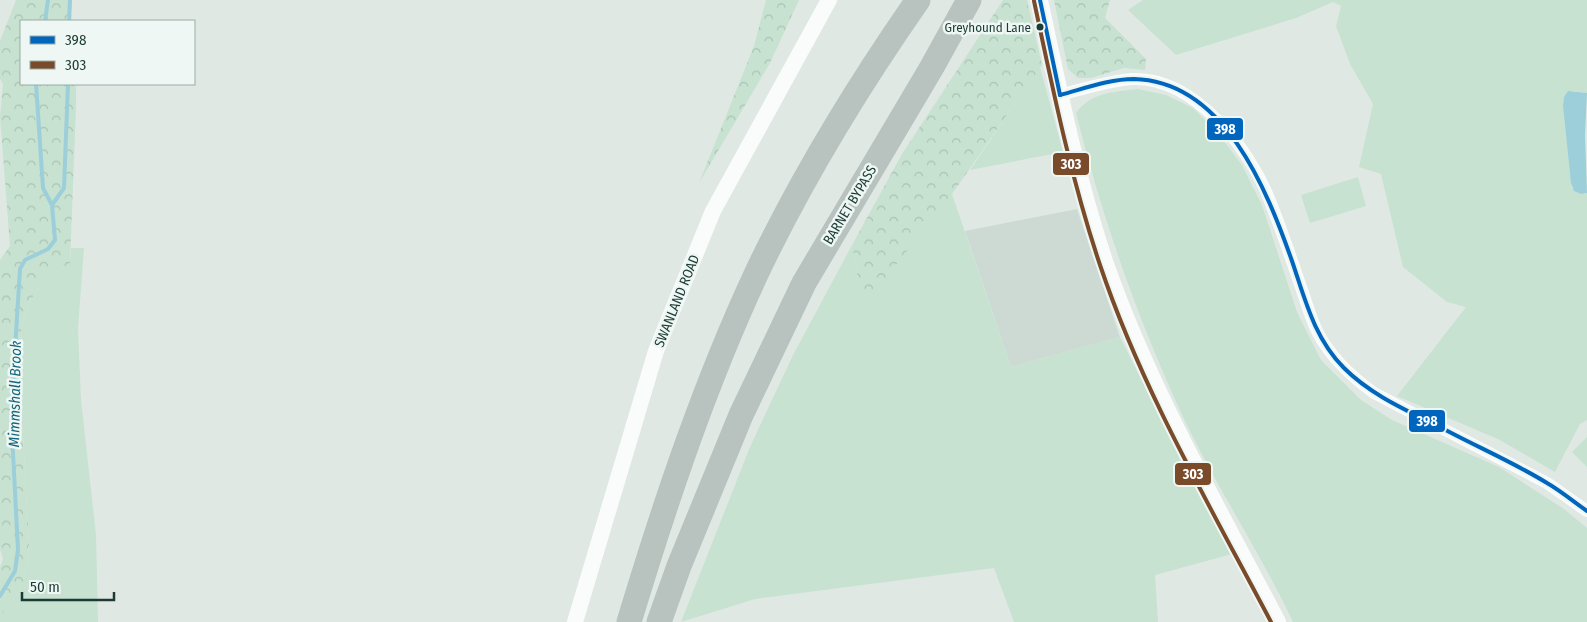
<svg xmlns="http://www.w3.org/2000/svg" width="1587" height="622" font-family="'Fira Sans Condensed',sans-serif">
	<style>
		.built { fill: #cddad4 }
		.grass { fill: #c7e2d1 }
		.forest { fill: url(#forest-crowns) }
		.water { fill: #9ccfda }
		.lines { fill: none; stroke-linecap: round; stroke-linejoin: round }
		.stream { stroke: #9ccfda; stroke-width: 4 }
		.motorway-casing { stroke: #bac5c2; stroke-width: 25 }
		.minor { stroke: #fafcfb; stroke-width: 12 }
		.tertiary { stroke: #fafcfb; stroke-width: 16 }
		.motorway { stroke: #b8c2bf; stroke-width: 24 }
		.bus-1-casing { stroke: #eef7f3; stroke-width: 8 }
		.bus-2-casing { stroke: #eef7f3; stroke-width: 8 }
		.bus-1 { stroke: #0065bd; stroke-width: 4 }
		.bus-2 { stroke: #7a4b2a; stroke-width: 4 }
		.bus-dot { fill: #1d3b35; stroke: #eef7f3; stroke-width: 2 }
		.labels { text-anchor: middle; dominant-baseline: central; stroke-width: 5; stroke-linejoin: round; paint-order: stroke }
		.bus-label { font-size: 13px; fill: #1d3b35; stroke: #eef7f3; text-anchor: end }
		.street-label { font-size: 14px; fill: #1d3b35; stroke: #eef7f3 }
		.water-label { font-size: 15px; font-style: italic; fill: #13657c; stroke: #eef7f3 }
		.line-badge { stroke: #eef7f3; stroke-width: 2 }
		.badge-label { font-size: 14px; text-anchor: middle; font-weight: bold; fill: #fff }
	</style>
	<defs>
		<pattern id="forest-crowns" width="20" height="18" patternUnits="userSpaceOnUse" patternTransform="scale(1.25)"><rect width="20" height="18" fill="#c7e2d1"/><path d="M2 6a3 3 0 1 1 6 0M12 15a3 3 0 1 1 6 0" fill="none" stroke="#aac3b4"/></pattern>
	</defs>
	<rect width="100%" height="100%" fill="#e0e8e4"/>
	<path class="built" d="M1077,209L1120,337L1011,367L965,231Z"/>
	<g class="grass">
		<path d="M1143,0H1587V93L1572,91L1564,97L1563,106L1572,188L1584,194L1587,193V420L1580,424L1555,472L1500,440L1397,396L1466,307L1447,302L1403,267L1381,174L1359,167L1373,104L1350,64L1336,26L1341,6L1333,2L1296,18L1176,55L1128,10Z"/>
		<path d="M1040,67L1063,152L970,170Z"/>
		<path d="M1138,89L1166,95L1193,108L1217,132L1242,165L1262,205L1297,312L1321,360L1361,400L1392,420L1499,467L1564,509L1587,528V622H1293C1260,552 1217,488 1184,419C1138,320 1102,218 1076,113C1091,92 1114,92 1138,89Z"/>
		<path d="M1358,177L1366,206L1310,223L1301,195Z"/>
		<path d="M952,194L1011,367L1120,337L1175,447L1232,554L1155,575L1158,622H1014L994,568L755,599L681,622L750,447L793,355L852,245L863,306Z"/>
		<path d="M71,248H84L78,328L81,400L96,535L98,622H0V617L21,588L27,568L29,543L22,416L21,327L32,298L45,279L70,263Z"/>
		<path d="M1587,437V467L1572,452Z"/>
	</g>
	<g class="forest">
		<path d="M16,0H72L71,21H21V84H76V108L70,263L45,279L32,298L21,327L22,416L29,543L27,568L21,588L0,617V567L3,559L0,549V260L10,246L0,117L3,84L0,79V41Z"/>
		<path d="M766,0H799L770,63L699,183L754,46Z"/>
		<path d="M1003,0H1027L1042,65L952,194L863,307L852,245L902,154Z"/>
		<path d="M1054,0H1110L1105,18L1146,59L1145,70L1124,68L1091,78H1078L1068,69Z"/>
	</g>
	<path class="water" d="M1568,91L1587,93L1585,135L1587,193L1581,194L1574,191L1571,183L1563,106L1564,97Z"/>
	<g class="lines">
		<g class="stream">
			<path d="M45,21L48,0"/>
			<path d="M69,21L70,0"/>
			<path d="M36,84L43,188L52,205"/>
			<path d="M0,596L15,571L18,550L11,414L20,269L25,260L48,249L55,240L52,205L64,188L68,84"/>
		</g>
		<defs>
			<g id="motorway">
				<path d="M629,622C665,503 705,383 758,270C803,176 858,86 918,0"/>
				<path d="M659,622L679,566L741,415L804,283L932,67L969,0"/>
			</g>
		</defs>
		<use href="#motorway" class="motorway-casing"/>
		<path class="minor" d="M1060,95C1078,90 1117,79 1134,79C1195,78 1250,149 1270,201C1282,231 1292,261 1302,290C1307,304 1311,320 1318,333C1331,358 1352,377 1374,393L1547,483L1587,511"/>
		<g class="tertiary">
			<path d="M1040,0C1059,89 1077,178 1106,264C1150,389 1217,505 1278,622"/>
			<path d="M575,622L656,351L713,211L829,0"/>
		</g>
		<use href="#motorway" class="motorway"/>
		<defs>
			<g id="bus-1">
				<path d="M1040,0L1060,95"/>
				<path d="M1060,95C1083,89 1109,79 1134,79C1224,81 1267,190 1292,261C1305,299 1314,338 1344,368C1371,395 1406,410 1440,427C1475,446 1513,462 1547,483C1561,491 1574,502 1587,511"/>
			</g>
			<path id="bus-2" d="M1034,1C1053,90 1071,179 1100,265C1142,390 1210,506 1271,622"/>
		</defs>
		<use href="#bus-1" class="bus-1-casing"/>
		<use href="#bus-2" class="bus-2-casing"/>
		<use href="#bus-1" class="bus-1"/>
		<use href="#bus-2" class="bus-2"/>
	</g>
	<circle class="bus-dot" cx="1040" cy="27" r="4.5"/>
	<g class="labels">
		<g class="bus-label">
			<text x="1031" y="27">Greyhound Lane</text>
		</g>
		<g class="street-label">
			<text transform="translate(850 205) rotate(-59)">BARNET BYPASS</text>
			<text transform="translate(677 301) rotate(-68)">SWANLAND ROAD</text>
		</g>
		<g class="water-label">
			<text transform="translate(15 394) rotate(-89)">Mimmshall Brook</text>
		</g>
	</g>
	<g class="line-badge">
		<rect x="1206" y="117" width="38" height="24" rx="5" fill="#0065bd"/>
		<rect x="1052" y="152" width="38" height="24" rx="5" fill="#7a4b2a"/>
		<rect x="1408" y="409" width="38" height="24" rx="5" fill="#0065bd"/>
		<rect x="1174" y="462" width="38" height="24" rx="5" fill="#7a4b2a"/>
	</g>
	<g class="badge-label">
		<text x="1225" y="134">398</text>
		<text x="1071" y="169">303</text>
		<text x="1427" y="426">398</text>
		<text x="1193" y="479">303</text>
	</g>
	<rect x="20" y="20" width="175" height="65" fill="#eef7f3" stroke="#9aaca7"/>
	<rect x="30" y="36" width="25" height="8" fill="#0065bd" stroke="#9aaca7"/>
	<text x="65" y="45" font-size="15" fill="#1d3b35">398</text>
	<rect x="30" y="61" width="25" height="8" fill="#7a4b2a" stroke="#9aaca7"/>
	<text x="65" y="70" font-size="15" fill="#1d3b35">303</text>
	<path d="M22 592v8h92v-8" fill="none" stroke="#1d3b35" stroke-width="2.5"/>
	<text x="30" y="592" font-size="15" fill="#1d3b35" stroke="#eef7f3" stroke-width="4" paint-order="stroke">50 m</text>
</svg>
